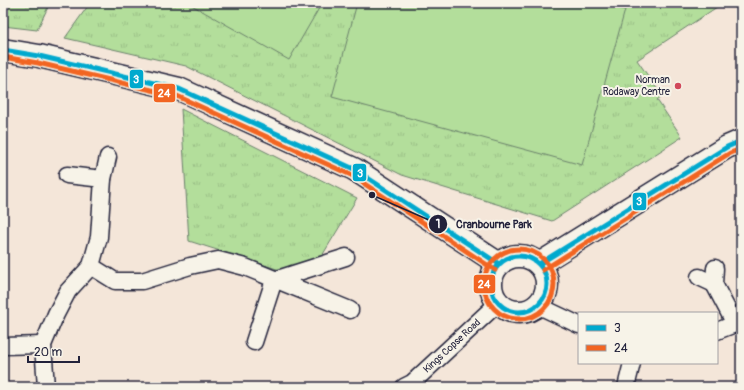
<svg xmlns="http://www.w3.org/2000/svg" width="744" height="390" font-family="Pangolin,sans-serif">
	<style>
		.grass { fill: url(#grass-tufts); stroke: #6a806b }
		.pitch { fill: #b3de9b; stroke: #6a806b }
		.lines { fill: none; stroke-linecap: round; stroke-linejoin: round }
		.street-casing { stroke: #22223b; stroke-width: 19 }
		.secondary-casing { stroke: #22223b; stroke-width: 25 }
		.street { stroke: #f7f3e8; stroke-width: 16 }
		.secondary { stroke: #f7f3e8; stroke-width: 22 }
		.bus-1-casing { stroke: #f7f3e8; stroke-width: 8 }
		.bus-2-casing { stroke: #f7f3e8; stroke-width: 8 }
		.bus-1 { stroke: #00a9ce; stroke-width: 5 }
		.bus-2 { stroke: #f26522; stroke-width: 5 }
		.poi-dot { fill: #d1495b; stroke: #f7f3e8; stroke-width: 1.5 }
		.labels { text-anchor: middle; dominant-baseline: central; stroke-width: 4; stroke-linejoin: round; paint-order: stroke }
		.poi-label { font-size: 10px; fill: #22223b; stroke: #f7f3e8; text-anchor: end }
		.street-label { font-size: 10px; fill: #22223b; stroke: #f7f3e8 }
		.leader { fill: none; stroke: #22223b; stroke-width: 1.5 }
		.callout-dot { fill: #22223b; stroke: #f7f3e8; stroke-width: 1.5 }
		.mark-label { font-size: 12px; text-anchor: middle; font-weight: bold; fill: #fff }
		.callout-label { font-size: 11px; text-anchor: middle; font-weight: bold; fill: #22223b; stroke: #f7f3e8; stroke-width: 4; stroke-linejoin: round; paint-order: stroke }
		.line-badge { stroke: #f7f3e8; stroke-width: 1.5 }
		.badge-label { font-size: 11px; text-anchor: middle; font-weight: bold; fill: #fff }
	</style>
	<defs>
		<pattern id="grass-tufts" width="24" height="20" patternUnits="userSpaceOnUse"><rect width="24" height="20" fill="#b3de9b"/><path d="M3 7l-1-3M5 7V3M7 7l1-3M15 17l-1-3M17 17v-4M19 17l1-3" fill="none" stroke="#9abe86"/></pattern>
	</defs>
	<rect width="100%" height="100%" fill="#f4e6d9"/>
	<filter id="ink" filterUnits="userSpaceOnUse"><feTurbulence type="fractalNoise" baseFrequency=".025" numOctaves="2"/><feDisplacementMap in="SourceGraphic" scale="8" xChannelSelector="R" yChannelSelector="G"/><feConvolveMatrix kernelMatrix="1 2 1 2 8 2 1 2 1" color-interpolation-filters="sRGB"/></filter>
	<g filter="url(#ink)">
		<g class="grass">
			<path d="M3,3H50L37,30L3,26Z"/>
			<path d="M90,3H723L637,60L662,96L657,100L682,137L552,221L402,175L186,66L65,38Z"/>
			<path d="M181,109L357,198L308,279L189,241Z"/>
		</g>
		<g class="pitch">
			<path d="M188,3H322L289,60Z"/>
			<path d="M357,3H600L625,10L582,165L332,97Z"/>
		</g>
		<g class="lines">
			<defs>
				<g id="street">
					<path d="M67,175L103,179"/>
					<path d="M91,266L115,281H142L190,266L218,260L245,267L350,310"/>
					<path d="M715,268L714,284L735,324"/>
					<path d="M699,277L714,284"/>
					<path d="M537,305L579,325"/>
					<path d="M717,331L735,324L741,320"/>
					<path d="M254,342L274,280L346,257"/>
					<path d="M3,346L43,345"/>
					<path d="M46,387L43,345L56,314L68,291L91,266L99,237L103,179L108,157"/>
					<path d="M404,387L412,383L498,303"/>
					<path d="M626,387L632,363"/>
				</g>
				<g id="secondary">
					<path d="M3,50L39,56L179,89L354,169L499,264"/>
					<circle cx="519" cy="284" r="28"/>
					<path d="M539,264L727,147L741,141"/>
				</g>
			</defs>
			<use href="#street" class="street-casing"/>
			<use href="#secondary" class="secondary-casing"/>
			<use href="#street" class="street"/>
			<use href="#secondary" class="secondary"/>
			<defs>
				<g id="bus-1">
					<path d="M3,50L39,56L179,89L354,169L499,264"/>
					<circle cx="519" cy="284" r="28"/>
					<path d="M539,264L727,147L741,141"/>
				</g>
				<g id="bus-2">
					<path d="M3,57L38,63L177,96L351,175L495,270"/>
					<circle cx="519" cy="284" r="35"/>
					<path d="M543,270L730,153L741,149"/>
				</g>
			</defs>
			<use href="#bus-1" class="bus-1-casing"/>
			<use href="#bus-2" class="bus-2-casing"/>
			<use href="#bus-1" class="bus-1"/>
			<use href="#bus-2" class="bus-2"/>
		</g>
	</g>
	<circle class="poi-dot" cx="678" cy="86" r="4"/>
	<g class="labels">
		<g class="poi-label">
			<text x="670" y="80">Norman<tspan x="670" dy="12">Rodaway Centre</tspan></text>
		</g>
		<g class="street-label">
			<text transform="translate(452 346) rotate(-43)">Kings Copse Road</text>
		</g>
	</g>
	<path class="leader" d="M372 195L438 224"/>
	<g class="callout-dot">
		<circle cx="372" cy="195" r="4"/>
		<circle cx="438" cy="224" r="10"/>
	</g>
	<g class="mark-label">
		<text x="438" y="228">1</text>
	</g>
	<g class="callout-label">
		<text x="494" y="228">Cranbourne Park</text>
	</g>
	<g class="line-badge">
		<rect x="129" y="69" width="15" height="20" rx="4" fill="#00a9ce"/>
		<rect x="153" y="83" width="23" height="20" rx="4" fill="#f26522"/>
		<rect x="352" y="163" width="15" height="19" rx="4" fill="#00a9ce"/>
		<rect x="632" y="192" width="15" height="19" rx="4" fill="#00a9ce"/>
		<rect x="473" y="274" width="23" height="20" rx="4" fill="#f26522"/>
	</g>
	<g class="badge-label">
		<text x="136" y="83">3</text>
		<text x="164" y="97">24</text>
		<text x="360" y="177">3</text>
		<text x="639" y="205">3</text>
		<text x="484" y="288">24</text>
	</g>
	<rect width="744" height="390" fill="none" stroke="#f7f3e8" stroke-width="16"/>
	<rect x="8" y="8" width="728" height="374" fill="none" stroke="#22223b" stroke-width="1.5" filter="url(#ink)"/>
	<rect x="578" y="312" width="140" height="52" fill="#f7f3e8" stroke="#a29fa3"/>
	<rect x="586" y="325" width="20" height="6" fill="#00a9ce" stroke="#a29fa3"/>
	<text x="614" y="332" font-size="12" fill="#22223b">3</text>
	<rect x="586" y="345" width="20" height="6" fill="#f26522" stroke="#a29fa3"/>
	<text x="614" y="352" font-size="12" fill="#22223b">24</text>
	<path d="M28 356v6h51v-6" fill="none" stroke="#22223b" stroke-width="2"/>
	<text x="34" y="356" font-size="12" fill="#22223b" stroke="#f7f3e8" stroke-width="3" paint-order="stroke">20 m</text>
</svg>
